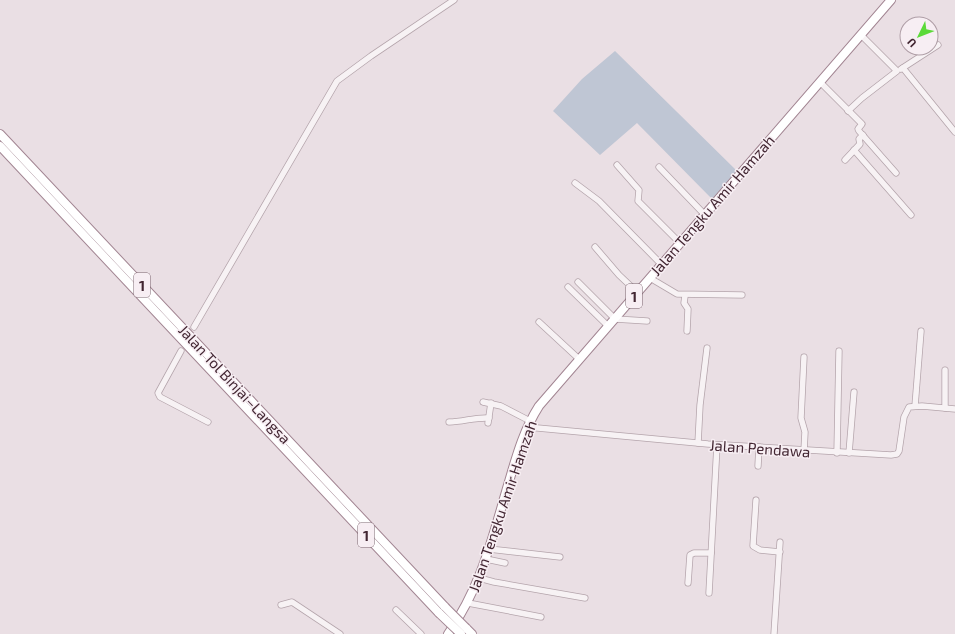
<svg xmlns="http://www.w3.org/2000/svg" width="955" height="634" font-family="'Exo 2',sans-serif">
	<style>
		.green { fill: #bfc6d4 }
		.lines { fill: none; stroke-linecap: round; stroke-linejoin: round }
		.minor-casing { stroke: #b4a4ab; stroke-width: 7 }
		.highway-casing { stroke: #a28592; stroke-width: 10 }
		.minor { stroke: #f7f2f4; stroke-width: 5.5 }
		.highway { stroke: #fff; stroke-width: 8 }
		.highway-bridge-casing { stroke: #a28592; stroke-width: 10; stroke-linecap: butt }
		.highway-bridge { stroke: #fff; stroke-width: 8 }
		.labels { text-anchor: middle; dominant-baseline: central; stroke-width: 3; stroke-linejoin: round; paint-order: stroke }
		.shield { fill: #f7eef3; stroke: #78626c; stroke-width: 1 }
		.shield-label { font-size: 14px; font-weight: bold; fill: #422632 }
		.street-label { font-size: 15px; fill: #422632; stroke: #f7eef3 }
	</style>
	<rect width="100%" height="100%" fill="#eadfe4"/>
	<path class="green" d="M615,51L737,171L713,200L637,123L600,155L553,111L582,79Z"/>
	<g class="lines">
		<defs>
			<g id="minor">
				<path d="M903,68L955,132"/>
				<path d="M901,69L938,45"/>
				<path d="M820,82L862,124L858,129L859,131L896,173"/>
				<path d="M848,111L862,98L897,71L861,35"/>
				<path d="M854,150L911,215"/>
				<path d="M845,160L860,144L859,139L863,135"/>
				<path d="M617,165L639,190L638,201L680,243"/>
				<path d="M659,167L705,215"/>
				<path d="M575,183L599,201L661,264"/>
				<path d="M595,247L619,275L637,292"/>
				<path d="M650,278L677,294L742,295"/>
				<path d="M578,282L615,319L647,321"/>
				<path d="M568,287L608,326"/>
				<path d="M685,296L684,303L688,309L687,331"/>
				<path d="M539,322L579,359"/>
				<path d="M194,327L337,81L371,56L454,0"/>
				<path d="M181,351L158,393L160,397L208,422"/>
				<path d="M483,402L501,406L530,421"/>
				<path d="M915,406L921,331"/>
				<path d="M945,408V370"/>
				<path d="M449,422C463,422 475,417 489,418"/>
				<path d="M488,423L491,403"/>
				<path d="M527,427L708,444L891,455L897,454L899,451L904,417L909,407L922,406L955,409"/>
				<path d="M698,443L700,405L707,348"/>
				<path d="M804,451L805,432L801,418L804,357"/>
				<path d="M837,453L839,351"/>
				<path d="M849,453L854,392"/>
				<path d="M758,466L759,447"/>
				<path d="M756,500L753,546L760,550L780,552"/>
				<path d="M489,549L560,557"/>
				<path d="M486,559L505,563"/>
				<path d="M479,578L494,582L585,598"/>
				<path d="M688,583L690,555L694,553H711"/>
				<path d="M709,593L717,445"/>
				<path d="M468,603L541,617"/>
				<path d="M281,605L292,602L340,634"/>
				<path d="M396,610L421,634"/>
				<path d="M774,634L780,542"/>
			</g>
			<g id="highway">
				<path d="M0,134L445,607"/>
				<path d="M0,146L439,613"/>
				<path d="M466,628L472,634"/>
				<path d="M448,634C481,587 492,539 508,485C516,458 523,431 539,406L891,0"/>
			</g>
		</defs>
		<use href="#minor" class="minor-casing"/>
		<use href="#highway" class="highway-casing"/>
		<use href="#minor" class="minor"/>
		<use href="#highway" class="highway"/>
		<defs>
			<g id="highway-bridge">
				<path d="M445,607L466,628"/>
				<path d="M439,613L461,634"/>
			</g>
		</defs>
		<use href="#highway-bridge" class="highway-bridge-casing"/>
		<use href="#highway-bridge" class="highway-bridge"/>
	</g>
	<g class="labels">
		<g class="shield">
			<rect x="134" y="273" width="16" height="24" rx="3"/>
			<rect x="626" y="284" width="16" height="24" rx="3"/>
			<rect x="358" y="523" width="16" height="24" rx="3"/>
		</g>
		<g class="shield-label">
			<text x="142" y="285">1</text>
			<text x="634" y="296">1</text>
			<text x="366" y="535">1</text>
		</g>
		<g class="street-label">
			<text transform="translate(712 205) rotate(-49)">Jalan Tengku Amir Hamzah</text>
			<text transform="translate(235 384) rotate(47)">Jalan Tol Binjai–Langsa</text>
			<text transform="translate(760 448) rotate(4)">Jalan Pendawa</text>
			<text transform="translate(502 506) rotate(-71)">Jalan Tengku Amir Hamzah</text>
		</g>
	</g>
	<g transform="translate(919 36) rotate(227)"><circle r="19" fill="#f7eef3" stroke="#af9ea6"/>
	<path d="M0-3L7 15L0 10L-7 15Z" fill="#5bda38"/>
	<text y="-6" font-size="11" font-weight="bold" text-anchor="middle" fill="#422632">U</text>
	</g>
</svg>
